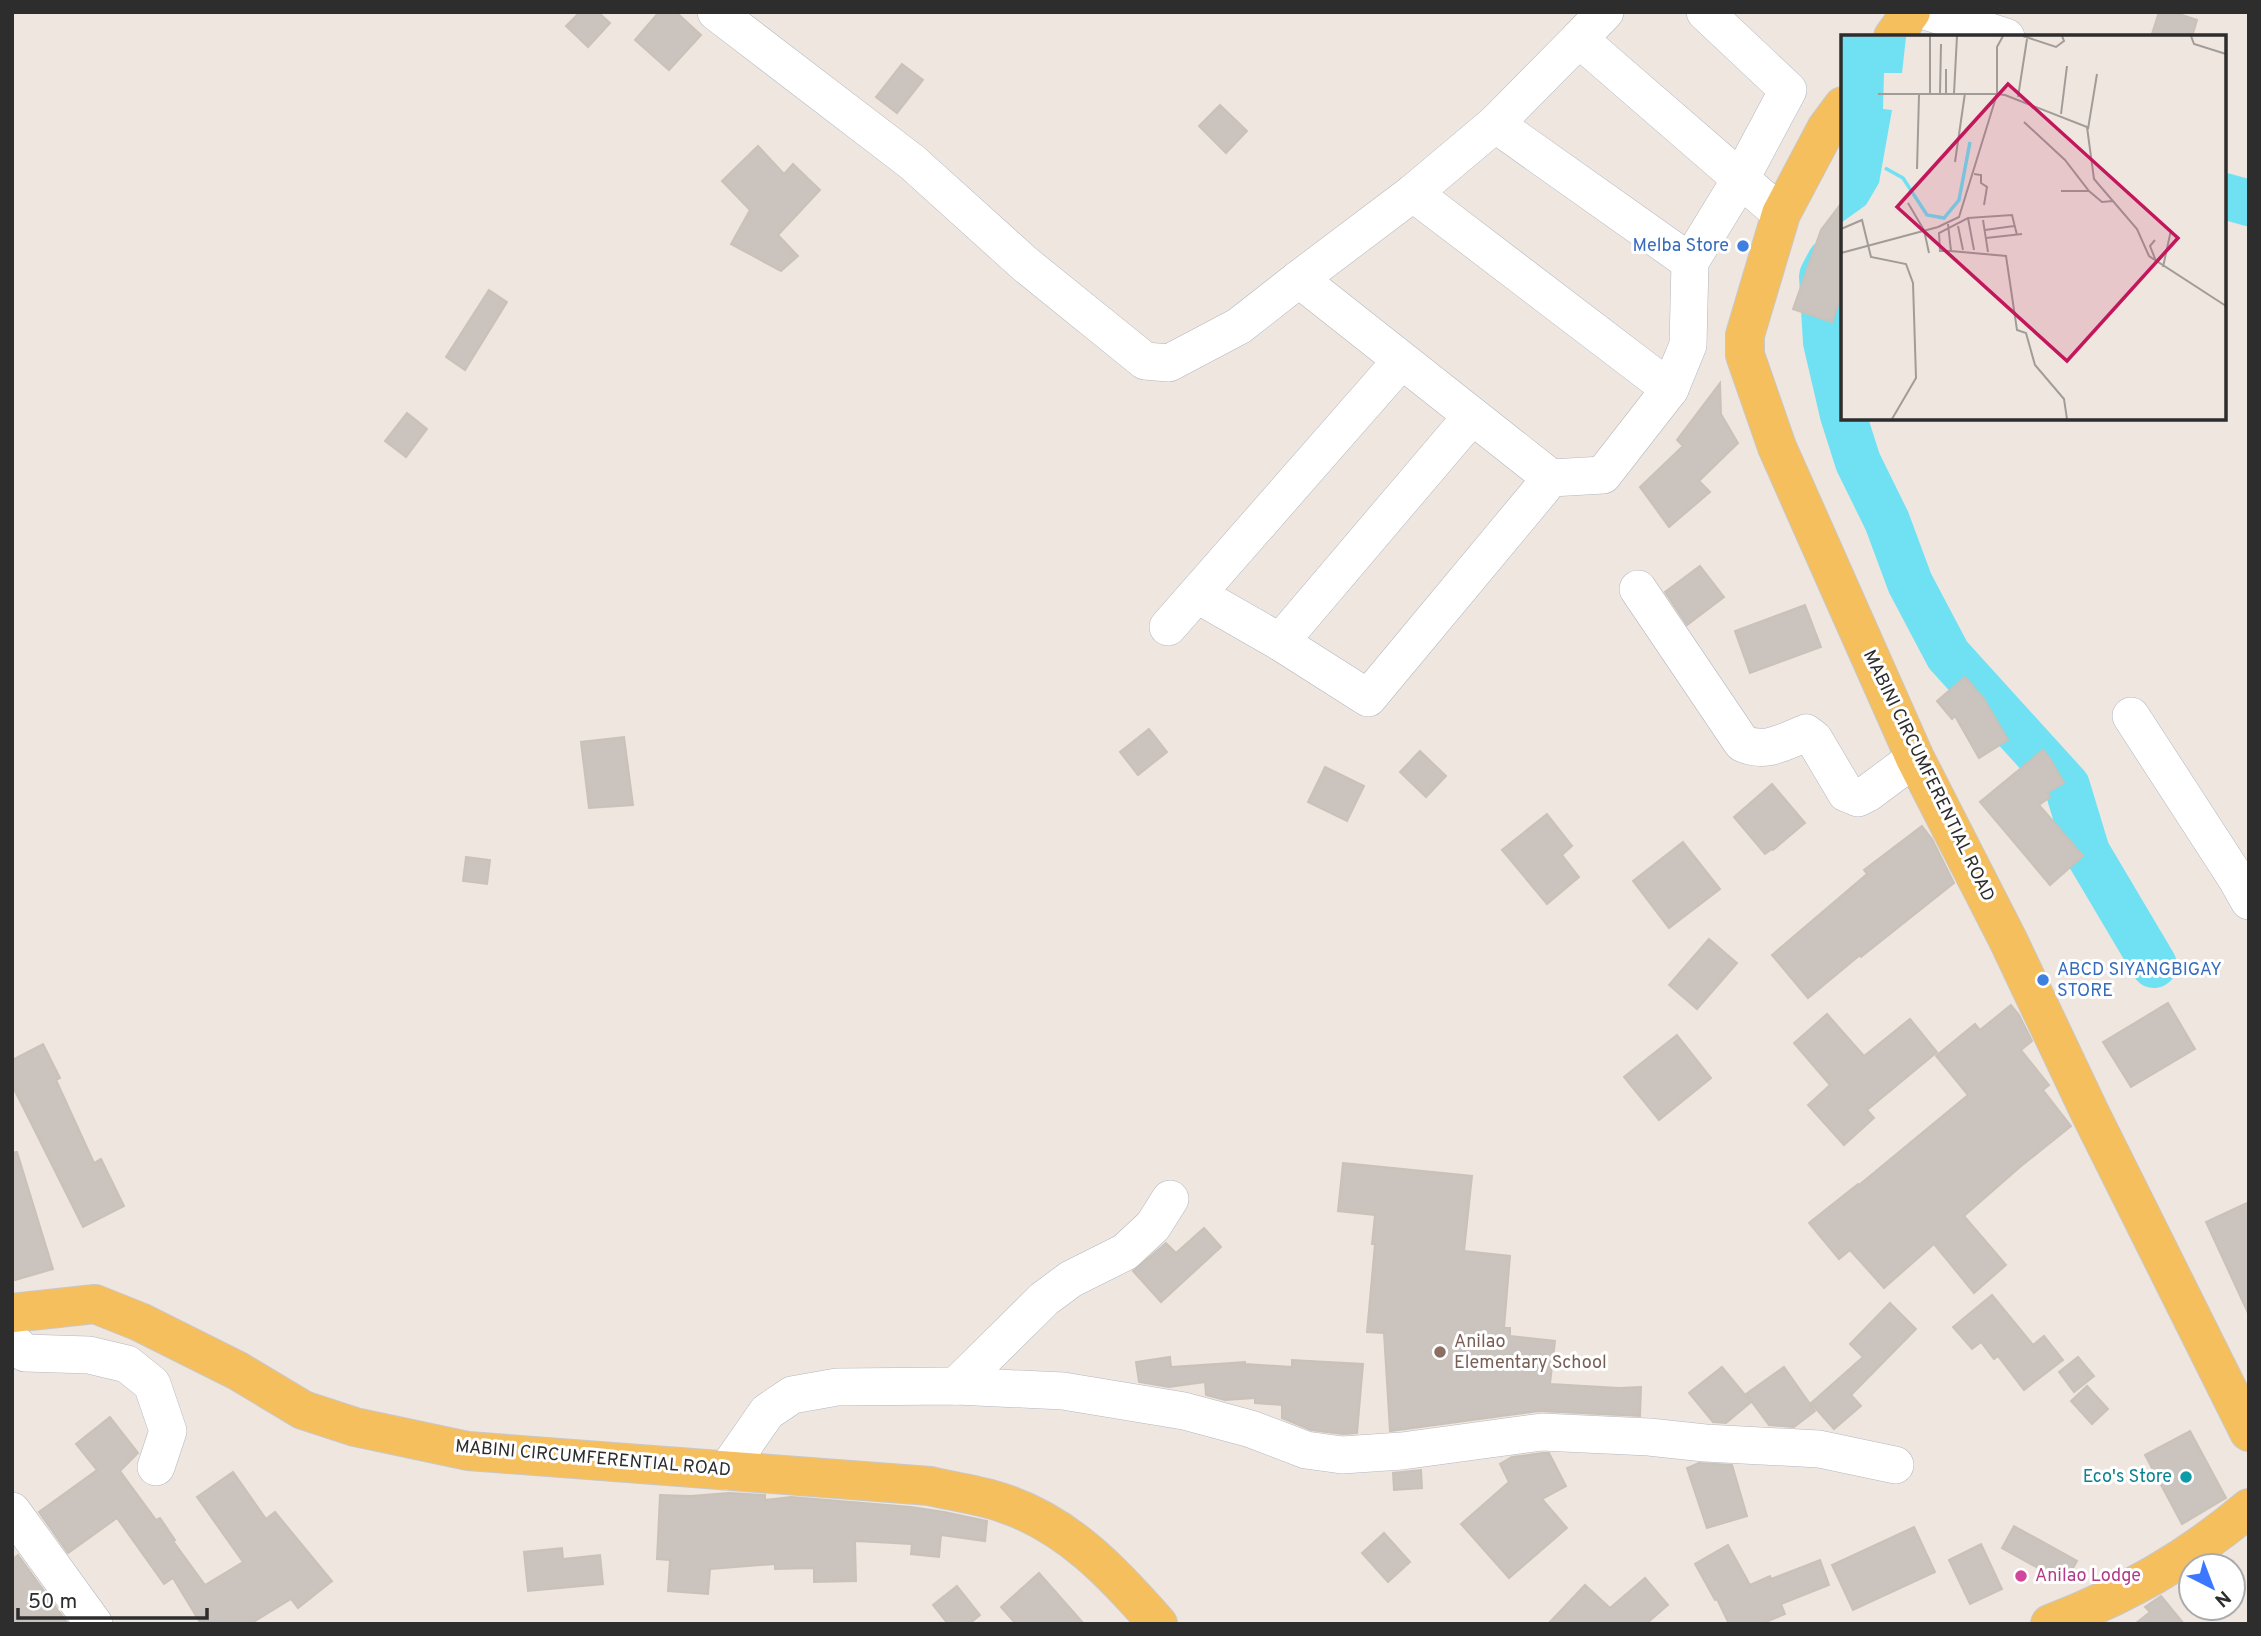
<svg xmlns="http://www.w3.org/2000/svg" width="2261" height="1636" font-family="Overpass,sans-serif">
	<style>
		.lines { fill: none; stroke-linecap: round; stroke-linejoin: round }
		.river { stroke: #6fe1f3; stroke-width: 46 }
		.building { fill: #cac3be; stroke: #cac2b8; stroke-width: 2 }
		.minor-casing { stroke: #b3b7c1; stroke-width: 38 }
		.major-casing { stroke: #c8c8c8; stroke-width: 40 }
		.minor { stroke: #fff; stroke-width: 37 }
		.major { stroke: #f6bf5d; stroke-width: 38 }
		.shop-dot { fill: #3f7fe0; stroke: #fff; stroke-width: 2.5 }
		.education-dot { fill: #8d6e63; stroke: #fff; stroke-width: 2.5 }
		.culture-dot { fill: #0f9aa8; stroke: #fff; stroke-width: 2.5 }
		.hotel-dot { fill: #d1479c; stroke: #fff; stroke-width: 2.5 }
		.labels { text-anchor: middle; dominant-baseline: central; stroke-width: 6; stroke-linejoin: round; paint-order: stroke }
		.shop-label { font-size: 18px; fill: #366cbe; stroke: #fff; text-anchor: end }
		.street-label { font-size: 18px; fill: #2d2d2d; stroke: #fff }
		.education-label { font-size: 18px; fill: #785e54; stroke: #fff; text-anchor: start }
		.culture-label { font-size: 18px; fill: #0d838f; stroke: #fff; text-anchor: end }
		.hotel-label { font-size: 18px; fill: #b23c85; stroke: #fff; text-anchor: start }
		.inset-river { fill: none; stroke: #6fe1f3; stroke-width: 3.5 }
		.inset-road { fill: none; stroke: #a19c98; stroke-width: 2 }
		.view { fill: #c2185b; fill-opacity: 0.15; stroke: #c2185b; stroke-width: 3.5 }
		.inset-edge { fill: none; stroke: #2d2d2d; stroke-width: 3.5 }
	</style>
	<rect width="100%" height="100%" fill="#efe6df"/>
	<g class="lines">
		<g class="river">
			<path d="M2224,196L2249,203"/>
			<path d="M1830,261L1822,276L1826,342L1843,415"/>
			<path d="M1844,418L1858,462L1887,521L1910,583L1948,655L2067,786L2087,852L2154,965"/>
		</g>
	</g>
	<g class="building">
		<path d="M580,12H598L610,23L588,47L566,26Z"/>
		<path d="M659,12H676L701,35L669,70L635,40Z"/>
		<path d="M2159,12H2173L2197,20L2192,37H2151Z"/>
		<path d="M902,64L923,80L897,113L876,97Z"/>
		<path d="M1220,105L1247,131L1226,153L1199,126Z"/>
		<path d="M758,146L784,174L793,164L820,190L778,235L798,256L781,271L731,244L750,210L722,181Z"/>
		<path d="M1843,201V291L1832,322L1793,309L1821,230Z"/>
		<path d="M489,290L507,302L465,370L446,357Z"/>
		<path d="M1720,383L1721,414L1738,443L1699,481L1710,492L1669,527L1640,487L1683,446L1677,440Z"/>
		<path d="M407,413L427,429L406,457L385,441Z"/>
		<path d="M1700,566L1724,597L1687,625L1665,592Z"/>
		<path d="M1805,605L1821,647L1750,673L1735,631Z"/>
		<path d="M1965,677L1984,699L2008,740L1979,758L1955,716L1952,719L1937,701Z"/>
		<path d="M1149,729L1167,752L1138,775L1120,752Z"/>
		<path d="M624,737L633,805L589,808L581,742Z"/>
		<path d="M2043,750L2049,757L2064,783L2047,793L2050,797L2039,805L2083,856L2050,885L1980,802Z"/>
		<path d="M1420,751L1446,776L1426,797L1400,772Z"/>
		<path d="M1325,767L1364,786L1347,821L1308,802Z"/>
		<path d="M1772,784L1805,823L1773,850L1772,849L1765,854L1734,817Z"/>
		<path d="M1547,814L1572,846L1562,855L1579,877L1547,904L1502,850Z"/>
		<path d="M1922,826L1932,839L1954,883L1861,957L1860,955L1808,998L1772,955L1867,874L1864,870Z"/>
		<path d="M1683,842L1720,889L1669,928L1633,881Z"/>
		<path d="M466,857L490,860L487,884L463,881Z"/>
		<path d="M1709,939L1737,963L1697,1009L1669,985Z"/>
		<path d="M2168,1003L2195,1049L2131,1087L2103,1042Z"/>
		<path d="M2011,1005L2019,1015L2032,1041L2021,1050L2049,1085L2043,1090L2071,1126L2020,1167L1964,1216L2006,1265L1974,1293L1934,1244L1884,1288L1850,1250L1839,1259L1809,1223L1858,1184L1859,1185L1968,1095L1936,1056L1975,1024L1980,1030Z"/>
		<path d="M1827,1014L1864,1056L1910,1019L1937,1052L1867,1110L1874,1118L1844,1145L1808,1105L1830,1085L1794,1043Z"/>
		<path d="M1677,1035L1711,1078L1659,1120L1624,1077Z"/>
		<path d="M43,1044L60,1078L56,1080L94,1163L101,1159L124,1206L83,1227L12,1085V1060Z"/>
		<path d="M17,1152L53,1269L12,1281V1153Z"/>
		<path d="M1343,1163L1472,1176L1464,1251L1510,1256L1504,1328H1510V1336L1555,1341L1550,1384L1619,1388L1641,1387L1640,1416L1539,1411L1390,1431L1384,1333L1367,1332L1375,1244H1372L1375,1215L1338,1211Z"/>
		<path d="M2249,1202V1315L2206,1222Z"/>
		<path d="M1204,1228L1221,1247L1161,1302L1133,1271L1166,1243L1176,1253Z"/>
		<path d="M1992,1295L2033,1345L2044,1336L2063,1360L2024,1390L1998,1356L1994,1359L1981,1342L1972,1349L1953,1327Z"/>
		<path d="M1890,1303L1916,1329L1851,1395L1861,1406L1834,1429L1811,1403L1863,1357L1850,1344Z"/>
		<path d="M1170,1357L1171,1367L1245,1362V1364L1292,1367V1360L1363,1364L1357,1433L1343,1434L1311,1430L1282,1418V1405L1255,1403V1398L1225,1400L1206,1395L1205,1382L1169,1387L1139,1382L1136,1362Z"/>
		<path d="M2078,1357L2094,1376L2074,1392L2059,1372Z"/>
		<path d="M1722,1367L1751,1402L1726,1423L1713,1422L1689,1393Z"/>
		<path d="M1784,1367L1815,1411L1794,1427L1769,1425L1746,1394Z"/>
		<path d="M2087,1386L2108,1409L2092,1424L2071,1401Z"/>
		<path d="M110,1417L138,1453L120,1471L156,1520L160,1518L175,1540L173,1541L205,1585L243,1562L197,1497L233,1472L266,1519L275,1512L332,1581L298,1608L291,1599L250,1624H201L173,1578L164,1584L117,1518L68,1553L39,1512L97,1470L76,1444Z"/>
		<path d="M2190,1431L2226,1498L2182,1524L2145,1455Z"/>
		<path d="M1543,1453H1549L1566,1486L1542,1499L1567,1528L1509,1578L1461,1524L1509,1482L1500,1464L1512,1457Z"/>
		<path d="M1699,1463L1732,1465L1747,1516L1707,1528L1687,1468Z"/>
		<path d="M1421,1470L1422,1488L1394,1490L1393,1473Z"/>
		<path d="M729,1493L765,1495V1500L791,1497L911,1507L944,1512L987,1521L985,1541L941,1535L939,1557L911,1554L912,1544L855,1541L856,1581L814,1582V1568L775,1569V1564L710,1569L708,1594L668,1591L670,1560L657,1559L660,1495L691,1496Z"/>
		<path d="M2014,1526L2077,1561L2065,1583L2002,1548Z"/>
		<path d="M1914,1527L1935,1572L1853,1610L1832,1565Z"/>
		<path d="M1384,1533L1410,1562L1388,1582L1362,1553Z"/>
		<path d="M1981,1544L2002,1589L1970,1604L1949,1560Z"/>
		<path d="M1728,1545L1750,1585L1770,1576L1771,1579L1820,1560L1829,1585L1781,1604L1785,1614L1761,1624H1729L1717,1599L1715,1600L1695,1564Z"/>
		<path d="M562,1548L563,1559L600,1555L603,1584L528,1591L524,1552Z"/>
		<path d="M18,1555L68,1624H12V1560Z"/>
		<path d="M1039,1573L1084,1624H1016L1001,1607Z"/>
		<path d="M1645,1578L1668,1605L1646,1624H1548L1585,1585L1610,1608Z"/>
		<path d="M957,1586L980,1615L969,1624H948L933,1605Z"/>
		<path d="M2161,1596L2184,1624H2135L2150,1612L2145,1607Z"/>
	</g>
	<g class="lines">
		<defs>
			<g id="minor">
				<path d="M716,12L912,162L1025,264L1145,361L1169,363L1239,326L1299,279L1413,193L1495,124L1579,39L1781,214"/>
				<path d="M1928,12L2006,37"/>
				<path d="M1579,39L1605,12"/>
				<path d="M1495,124L1690,262"/>
				<path d="M1413,193L1670,389"/>
				<path d="M1299,279L1551,478"/>
				<path d="M1638,589L1742,743C1765,754 1783,742 1806,733L1814,739L1846,793L1858,798L1868,793L1915,758"/>
				<path d="M1198,595L1280,642L1368,698L1551,478L1603,475L1670,389L1688,345L1690,262L1740,180L1788,90L1705,12"/>
				<path d="M1168,627L1401,361"/>
				<path d="M1280,642L1472,416"/>
				<path d="M2131,716L2236,878L2249,901"/>
				<path d="M12,1341L25,1353L89,1355L127,1364L152,1384L168,1431L156,1467"/>
				<path d="M956,1386L1044,1299L1071,1279L1125,1252L1153,1226L1170,1199"/>
				<path d="M726,1471L767,1412L792,1395L837,1387L956,1386L1063,1391L1184,1411L1251,1429L1306,1450L1342,1455L1402,1451L1542,1432L1649,1437L1705,1443L1819,1449L1895,1465"/>
				<path d="M12,1511L94,1624"/>
			</g>
			<g id="major">
				<path d="M1893,37L1911,12"/>
				<path d="M1843,106L1826,129L1781,214L1745,335V355L1777,447L1915,758L2008,940L2090,1113L2249,1432"/>
				<path d="M12,1313L95,1304L140,1322L238,1371L303,1410L355,1427L468,1451L930,1486C954,1492 980,1495 1003,1503C1069,1525 1114,1574 1158,1624"/>
				<path d="M2050,1624C2127,1594 2186,1561 2249,1508"/>
			</g>
		</defs>
		<use href="#minor" class="minor-casing"/>
		<use href="#major" class="major-casing"/>
		<use href="#minor" class="minor"/>
		<use href="#major" class="major"/>
	</g>
	<g class="shop-dot">
		<circle cx="1743" cy="246" r="7"/>
		<circle cx="2043" cy="980" r="7"/>
	</g>
	<circle class="education-dot" cx="1440" cy="1352" r="7"/>
	<circle class="culture-dot" cx="2186" cy="1477" r="7"/>
	<circle class="hotel-dot" cx="2021" cy="1576" r="7"/>
	<g class="labels">
		<g class="shop-label">
			<text x="1729" y="246">Melba Store</text>
			<text x="2057" y="970" text-anchor="start">ABCD SIYANGBIGAY<tspan x="2057" dy="21">STORE</tspan></text>
		</g>
		<g class="street-label">
			<text transform="translate(1928 776) rotate(64)">MABINI CIRCUMFERENTIAL ROAD</text>
			<text transform="translate(593 1459) rotate(5)">MABINI CIRCUMFERENTIAL ROAD</text>
		</g>
		<g class="education-label">
			<text x="1454" y="1342">Anilao<tspan x="1454" dy="21">Elementary School</tspan></text>
		</g>
		<g class="culture-label">
			<text x="2172" y="1477">Eco's Store</text>
		</g>
		<g class="hotel-label">
			<text x="2035" y="1576">Anilao Lodge</text>
		</g>
	</g>
	<g transform="translate(1841 35)">
		<rect width="385" height="385" fill="#efe6df"/>
		<path d="M0,1L65,2L61,38H43L42,74L51,75L38,148L25,170L0,188Z" fill="#6fe1f3"/>
		<path class="inset-river" d="M0,63L36,59M44,133L62,143L86,180L103,183L118,165L129,107"/>
		<path class="inset-road" d="M182,1L215,12L223,6L221,1M350,1L353,9L385,19M105,34V59M113,58L116,1M37,59H156V12L162,1M89,59V1M99,59L100,9M177,62L186,4M220,79L226,31M183,87L224,125L248,156L261,167L272,166M247,94L256,39M114,127L124,58M76,134L78,60M133,139L140,140V148L146,152L143,170M220,156H248M67,168L83,195L88,218M127,183L133,215M142,185L147,217M107,189L110,216L165,221L176,295L185,298L194,330L223,364L226,384M117,191L122,215M0,194L21,185L30,222L65,229L72,248L75,343L51,384M144,195L173,191M145,203L181,199M314,205L309,211L315,226M110,216H99L98,198L127,183L171,180L176,200M0,218L97,192L118,182L156,59L164,60L246,92L253,144L296,194L308,221L385,271M322,232L330,195"/>
		<path class="view" d="M167,49L337,203L226,326L56,172Z"/>
		<rect width="385" height="385" class="inset-edge"/>
	</g>
	<rect width="2261" height="1636" fill="none" stroke="#2d2d2d" stroke-width="28"/>
	<g transform="translate(2212 1587) rotate(138)"><circle r="33" fill="#ffffff" stroke="#ababab" stroke-width="2"/>
	<path d="M0-5L12 26L0 18L-12 26Z" fill="#3c78ff"/>
	<text y="-10" font-size="19" font-weight="bold" text-anchor="middle" fill="#2d2d2d">N</text>
	</g>
	<path d="M18 1608v10h189v-10" fill="none" stroke="#2d2d2d" stroke-width="3.5"/>
	<text x="28" y="1608" font-size="21" fill="#2d2d2d" stroke="#ffffff" stroke-width="5" paint-order="stroke">50 m</text>
</svg>
